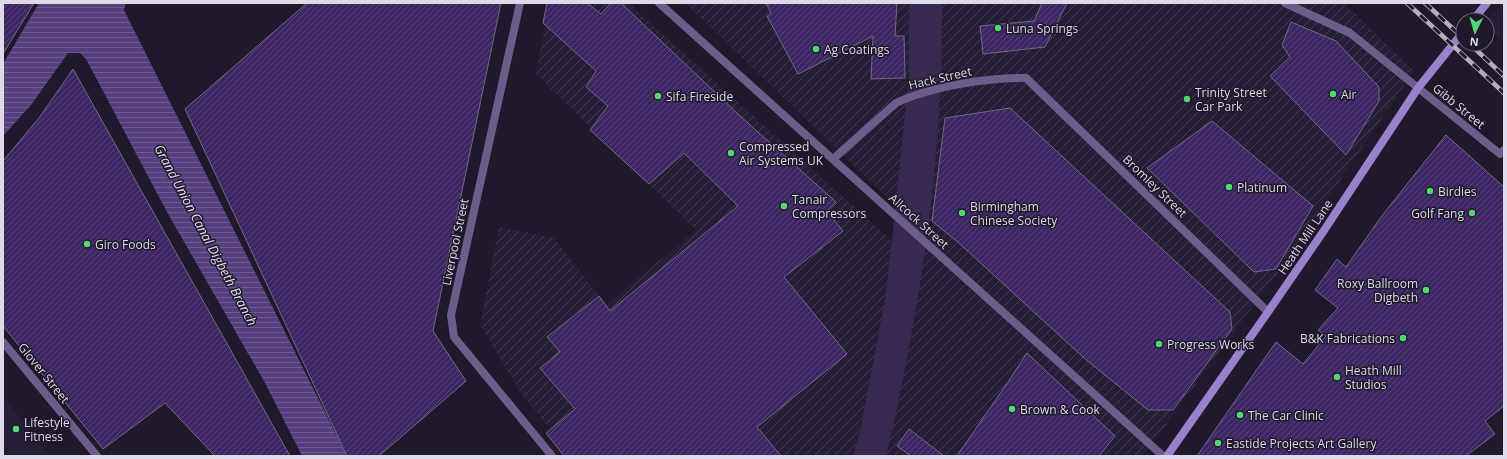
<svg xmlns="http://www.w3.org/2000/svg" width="1507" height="459" font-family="'Open Sans',sans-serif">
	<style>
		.built { fill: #261e36 }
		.industrial { fill: url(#industrial-furrows) }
		.grass { fill: #372951 }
		.water { fill: url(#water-rules) }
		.building { fill: url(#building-hatch); stroke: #706980 }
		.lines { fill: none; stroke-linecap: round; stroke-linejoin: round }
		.street { stroke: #6c5d8b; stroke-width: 8 }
		.secondary { stroke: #9a81cc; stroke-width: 8 }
		.rail-casing { stroke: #b2aebc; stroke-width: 4.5 }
		.rail { stroke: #1f192b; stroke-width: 3; stroke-dasharray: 9; stroke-linecap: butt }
		.poi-dot { fill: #54d672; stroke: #1f192b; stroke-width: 1.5 }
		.labels { text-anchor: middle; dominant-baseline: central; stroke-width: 3; stroke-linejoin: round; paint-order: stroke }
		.poi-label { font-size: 12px; fill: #dedae7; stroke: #1f192b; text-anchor: start }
		.street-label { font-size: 12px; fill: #dedae7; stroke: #1f192b }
		.water-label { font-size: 13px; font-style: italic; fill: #e3ddf1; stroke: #1f192b }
	</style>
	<defs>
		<pattern id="industrial-furrows" width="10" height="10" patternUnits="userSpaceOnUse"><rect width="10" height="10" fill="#261e36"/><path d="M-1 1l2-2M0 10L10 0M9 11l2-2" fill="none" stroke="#453e53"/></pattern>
		<pattern id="water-rules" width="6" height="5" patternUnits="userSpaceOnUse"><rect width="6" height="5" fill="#563f7e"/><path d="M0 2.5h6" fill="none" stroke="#6e5a90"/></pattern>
		<pattern id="building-hatch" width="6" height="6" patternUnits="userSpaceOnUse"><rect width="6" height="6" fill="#3d2663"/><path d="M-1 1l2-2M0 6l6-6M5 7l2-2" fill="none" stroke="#594579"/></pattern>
	</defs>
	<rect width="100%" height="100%" fill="#1f192b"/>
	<g class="built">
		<path d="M1502,3H1504V42L1487,26V20Z"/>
		<path d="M3,396L5,399L51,456H3Z"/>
	</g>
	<path class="industrial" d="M551,3H628L892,241L896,206L685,3H1344L1414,71L1277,274L1143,456H572L522,395L480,325L499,227L554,238L606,305L696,230L535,73Z"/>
	<path class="grass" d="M909,3H942C943,112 932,219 913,326C905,369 897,413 886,456H853L860,432L886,294L909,78Z"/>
	<path class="water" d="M39,3H126L124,10L347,456H302L265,383L167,212L86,59L80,53H68L31,105L3,136V64Z"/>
	<g class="building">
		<path d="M3,3H34L3,54Z"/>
		<path d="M307,3H501L433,331L466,381L379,456H347L185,109Z"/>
		<path d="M547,3H587L601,14L611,3H621L739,115L836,202L827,211L843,231L784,277L847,354L757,427L781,456H564L546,433L575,409L540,368L560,352L547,337L599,296L610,311L738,206L684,153L649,184L590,130L608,106L586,87L596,71L543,23Z"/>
		<path d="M766,3H897L895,36H904L905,78L871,79L873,36L798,74L767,16L771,13Z"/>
		<path d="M1042,3H1067L1045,47L983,54L980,26L1034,21Z"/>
		<path d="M1291,22L1336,41L1379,87V101L1346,155L1270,76L1290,57L1282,45Z"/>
		<path d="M73,69L290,456H215L165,403L103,449L3,326V161L39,118Z"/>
		<path d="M1010,108L1230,312L1232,329L1173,410H1148L1084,358L960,244L932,221L945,118Z"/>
		<path d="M1212,121L1313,206L1276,269L1254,272L1147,168Z"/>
		<path d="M1446,135L1504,187V406L1485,421L1495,434L1466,456H1197L1276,342L1303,364L1326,336L1318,330L1338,308L1315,290L1337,259L1346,267L1381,217Z"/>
		<path d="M1027,353L1115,436L1099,456H957L1006,385Z"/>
		<path d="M909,429L944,456H911L897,446Z"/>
	</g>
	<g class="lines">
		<g class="street">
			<path d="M520,3L451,315L454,337L552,456"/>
			<path d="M659,3L1163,456"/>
			<path d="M1285,3L1350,33L1500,154L1504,150"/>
			<path d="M833,159L896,103C930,87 988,77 1026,78L1268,312"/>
			<path d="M3,342L97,456"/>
		</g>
		<g class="secondary">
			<path d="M1473,20L1487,3"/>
			<path d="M1167,456L1268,312L1323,232L1418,88L1463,32"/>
		</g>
		<defs>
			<g id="rail">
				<path d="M1407,3L1504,93"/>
				<path d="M1425,3L1463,38"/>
				<path d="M1470,44L1504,76"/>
			</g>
		</defs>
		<use href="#rail" class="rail-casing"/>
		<use href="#rail" class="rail"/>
	</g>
	<g class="poi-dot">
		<circle cx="998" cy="28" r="4"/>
		<circle cx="816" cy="49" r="4"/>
		<circle cx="1333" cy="94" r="4"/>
		<circle cx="658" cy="96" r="4"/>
		<circle cx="1187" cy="99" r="4"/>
		<circle cx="731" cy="153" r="4"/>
		<circle cx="1229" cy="187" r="4"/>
		<circle cx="1430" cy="191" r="4"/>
		<circle cx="784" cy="206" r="4"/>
		<circle cx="962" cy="213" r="4"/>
		<circle cx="1472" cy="213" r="4"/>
		<circle cx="87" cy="244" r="4"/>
		<circle cx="1426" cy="290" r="4"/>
		<circle cx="1403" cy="338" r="4"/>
		<circle cx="1159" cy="344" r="4"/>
		<circle cx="1337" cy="377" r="4"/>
		<circle cx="1012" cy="409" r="4"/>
		<circle cx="1240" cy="415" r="4"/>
		<circle cx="16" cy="429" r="4"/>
		<circle cx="1218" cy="443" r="4"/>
	</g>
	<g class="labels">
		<g class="poi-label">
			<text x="1006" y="28">Luna Springs</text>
			<text x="824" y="49">Ag Coatings</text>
			<text x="1195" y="92">Trinity Street<tspan x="1195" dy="14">Car Park</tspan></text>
			<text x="1341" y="94">Air</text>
			<text x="666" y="96">Sifa Fireside</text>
			<text x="739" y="146">Compressed<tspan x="739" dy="14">Air Systems UK</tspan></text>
			<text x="1237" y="187">Platinum</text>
			<text x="1438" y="191">Birdies</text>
			<text x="792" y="199">Tanair<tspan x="792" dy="14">Compressors</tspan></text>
			<text x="970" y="206">Birmingham<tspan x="970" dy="14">Chinese Society</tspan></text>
			<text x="1464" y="213" text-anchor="end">Golf Fang</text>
			<text x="95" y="244">Giro Foods</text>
			<text x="1418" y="283" text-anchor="end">Roxy Ballroom<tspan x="1418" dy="14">Digbeth</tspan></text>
			<text x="1395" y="338" text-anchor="end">B&amp;K Fabrications</text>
			<text x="1167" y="344">Progress Works</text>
			<text x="1345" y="370">Heath Mill<tspan x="1345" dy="14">Studios</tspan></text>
			<text x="1020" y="409">Brown &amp; Cook</text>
			<text x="1248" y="415">The Car Clinic</text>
			<text x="24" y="422">Lifestyle<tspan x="24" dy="14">Fitness</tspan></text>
			<text x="1226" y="443">Eastide Projects Art Gallery</text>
		</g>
		<g class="street-label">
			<text transform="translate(940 78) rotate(-13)">Hack Street</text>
			<text transform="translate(1459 106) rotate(39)">Gibb Street</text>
			<text transform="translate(1155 186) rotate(44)">Bromley Street</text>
			<text transform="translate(919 221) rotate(42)">Allcock Street</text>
			<text transform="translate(1305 237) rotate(-56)">Heath Mill Lane</text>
			<text transform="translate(455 242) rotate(-78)">Liverpool Street</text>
			<text transform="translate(44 373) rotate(51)">Glover Street</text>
		</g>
		<g class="water-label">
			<text transform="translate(206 235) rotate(62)">Grand Union Canal Digbeth Branch</text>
		</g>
	</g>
	<rect width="1507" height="459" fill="none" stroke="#dedae7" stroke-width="8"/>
	<g transform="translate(1475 32) rotate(185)"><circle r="19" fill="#1f192b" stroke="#6b6676"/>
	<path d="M0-3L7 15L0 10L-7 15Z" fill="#54d672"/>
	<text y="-6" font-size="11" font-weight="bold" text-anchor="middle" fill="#dedae7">N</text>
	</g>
</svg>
